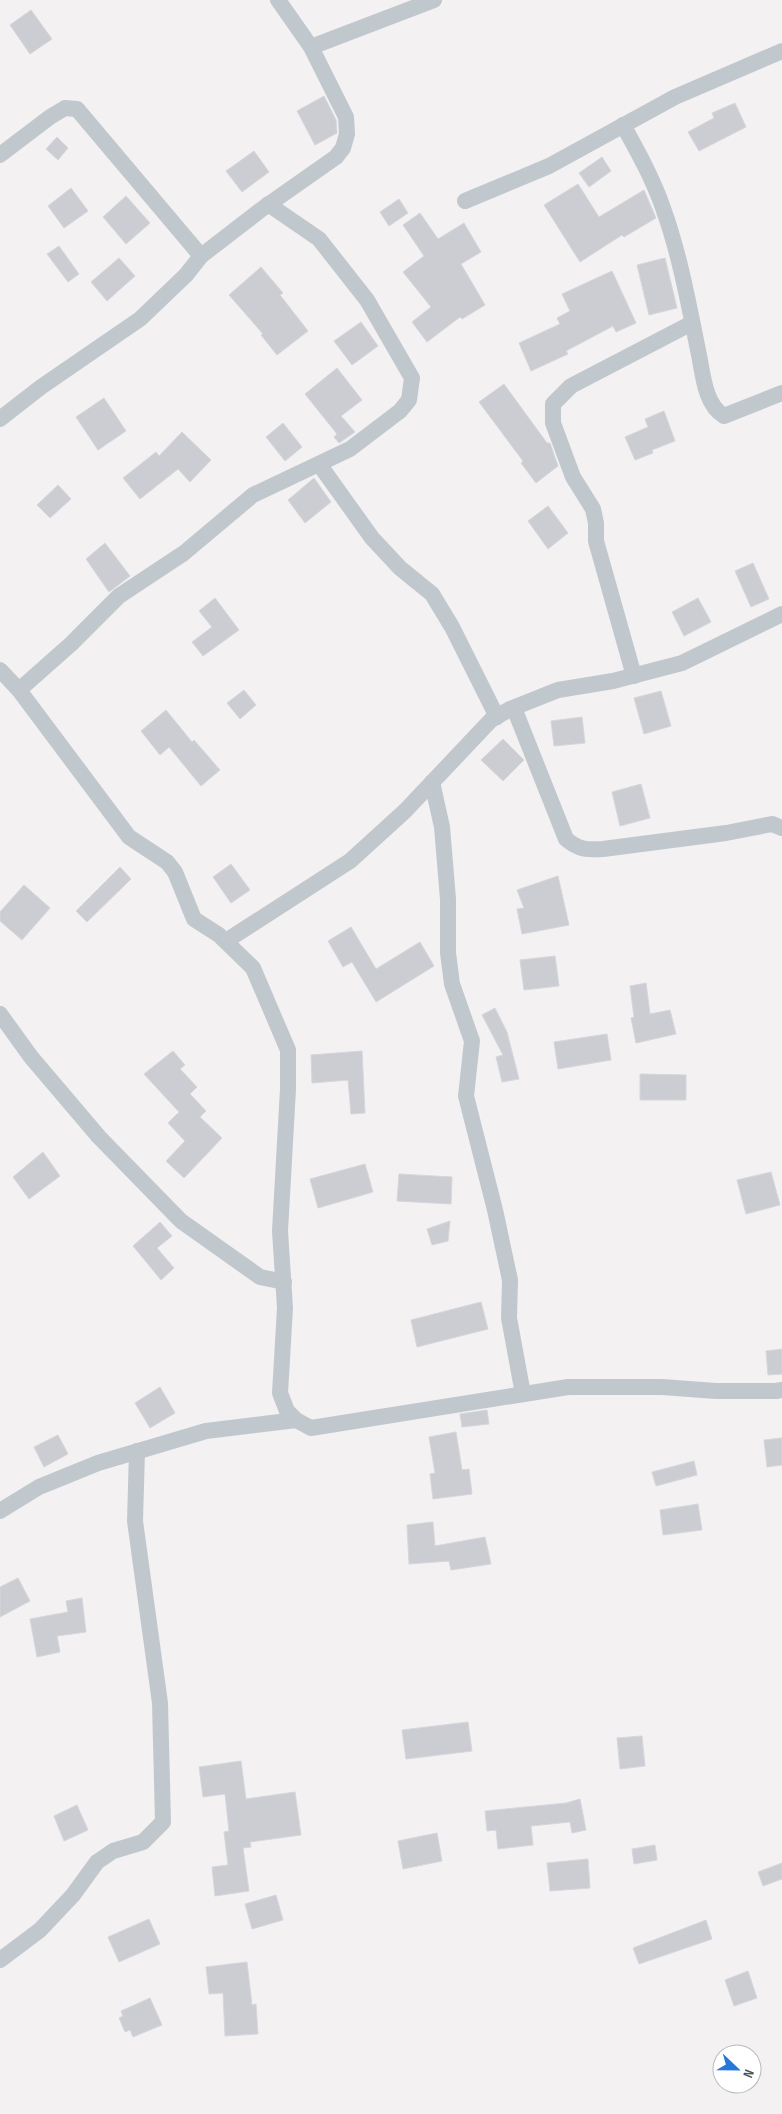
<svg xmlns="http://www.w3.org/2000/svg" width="782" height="2114" font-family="'Sofia Sans Condensed',sans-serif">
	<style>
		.building { fill: #cbcdd3; stroke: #d5d7dc }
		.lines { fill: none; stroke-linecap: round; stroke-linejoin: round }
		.minor { stroke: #c0c8ce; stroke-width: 16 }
	</style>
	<rect width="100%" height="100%" fill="#f3f1f1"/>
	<g class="building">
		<path d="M31,10L52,39L30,54L10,25Z"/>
		<path d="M324,96L336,120L337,133L315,145L297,111Z"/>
		<path d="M735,103L746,127L699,151L688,132L714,118L712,113Z"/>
		<path d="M57,137L68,148L58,160L46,149Z"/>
		<path d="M254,151L269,172L242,192L226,171Z"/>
		<path d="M602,157L611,171L589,187L579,173Z"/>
		<path d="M578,184L599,217L644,190L656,218L624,237L622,235L580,262L544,205Z"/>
		<path d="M71,188L88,211L64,228L48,206Z"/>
		<path d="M126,196L150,223L126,244L103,217Z"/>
		<path d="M399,199L408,213L389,226L380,212Z"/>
		<path d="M420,213L438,239L464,223L481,252L461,264L485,305L462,319L460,317L427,342L412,322L431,307L403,272L424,256L403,225Z"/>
		<path d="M59,246L79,274L68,282L47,254Z"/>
		<path d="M119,258L135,276L107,301L91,282Z"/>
		<path d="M665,258L677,308L649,315L637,265Z"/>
		<path d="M261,267L283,293L280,295L308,331L277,355L261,335L263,334L229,295Z"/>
		<path d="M612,271L636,323L616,332L613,326L566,351L568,354L531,371L519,343L560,324L557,318L570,311L562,294Z"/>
		<path d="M361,322L378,346L352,365L334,341Z"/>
		<path d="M337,368L362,400L341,416L355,432L339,443L334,437L337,434L305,394Z"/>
		<path d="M504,384L547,443H550L558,466L536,483L521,463L523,461L479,402Z"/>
		<path d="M104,398L126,431L98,450L76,417Z"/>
		<path d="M664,411L675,441L652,450L653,453L635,460L625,437L648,427L645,419Z"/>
		<path d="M283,423L302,447L285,461L266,437Z"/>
		<path d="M182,432L211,460L190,482L178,469L140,499L123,478L156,452L159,456Z"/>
		<path d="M314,478L331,502L305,523L288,500Z"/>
		<path d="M58,485L71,499L50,518L37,505Z"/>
		<path d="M548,506L568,533L548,549L528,521Z"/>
		<path d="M105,543L130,576L109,592L86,559Z"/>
		<path d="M753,563L769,599L751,607L735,571Z"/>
		<path d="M215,598L239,630L203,656L192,642L212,627L199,611Z"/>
		<path d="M698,598L711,622L684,636L672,612Z"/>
		<path d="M244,690L256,705L240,719L227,703Z"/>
		<path d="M661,691L671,726L644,734L634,698Z"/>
		<path d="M166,710L192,742L194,740L220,770L201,786L169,747L160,755L141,731Z"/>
		<path d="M582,717L585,743L554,746L551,721Z"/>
		<path d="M503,739L524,760L503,781L481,760Z"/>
		<path d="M641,784L650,818L620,826L612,792Z"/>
		<path d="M231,864L250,890L231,903L213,877Z"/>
		<path d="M120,867L131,879L87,922L76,911Z"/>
		<path d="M558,876L569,925L522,934L517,909L524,908L517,890Z"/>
		<path d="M24,885L50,908L22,940L0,921V912Z"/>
		<path d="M351,927L376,969L420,942L434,966L376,1002L352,962L343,967L328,941Z"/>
		<path d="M555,956L559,986L524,990L520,960Z"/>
		<path d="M646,983L650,1014L670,1010L676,1034L636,1043L631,1018L634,1017L630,986Z"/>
		<path d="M495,1008L507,1032L519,1079L502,1082L496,1057L503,1055L482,1015Z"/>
		<path d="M607,1034L611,1060L558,1069L554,1042Z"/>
		<path d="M173,1051L185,1065L180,1069L197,1087L190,1094L206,1111L200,1117L222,1138L184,1178L166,1161L185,1141L168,1123L179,1112L144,1074Z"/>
		<path d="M362,1051L365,1113L351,1114L348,1080L312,1083L311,1055Z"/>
		<path d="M640,1074L686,1075V1100H640Z"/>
		<path d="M43,1152L60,1176L29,1199L13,1177Z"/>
		<path d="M365,1164L373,1192L318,1208L310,1179Z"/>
		<path d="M771,1172L780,1205L746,1214L737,1180Z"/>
		<path d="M399,1174L452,1177L451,1204L397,1201Z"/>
		<path d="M450,1221L448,1241L432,1245L427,1229Z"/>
		<path d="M160,1222L172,1236L157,1248L174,1268L161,1280L133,1246Z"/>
		<path d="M481,1302L488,1329L417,1347L411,1320Z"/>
		<path d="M782,1349V1374L768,1375L766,1351Z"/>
		<path d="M160,1387L175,1413L150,1428L135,1403Z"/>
		<path d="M487,1410L489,1424L462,1427L460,1414Z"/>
		<path d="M456,1432L462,1470L469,1469L472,1494L433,1499L430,1474L435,1473L429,1437Z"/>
		<path d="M58,1435L68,1454L44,1467L34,1447Z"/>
		<path d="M782,1438V1465L767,1467L764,1440Z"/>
		<path d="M694,1461L697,1475L656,1486L652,1472Z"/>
		<path d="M698,1504L702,1530L663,1535L660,1510Z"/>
		<path d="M433,1522L435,1546L485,1537L491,1564L451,1570L449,1561L409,1564L407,1525Z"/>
		<path d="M18,1578L30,1601L0,1617V1587Z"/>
		<path d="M82,1598L86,1632L57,1636L60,1652L37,1657L30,1619L68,1612L66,1601Z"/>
		<path d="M468,1722L472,1751L406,1759L402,1730Z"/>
		<path d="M642,1736L645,1766L620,1769L617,1738Z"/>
		<path d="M241,1761L246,1799L295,1792L301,1835L250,1842L251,1847L243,1848L249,1891L215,1896L212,1867L228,1865L224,1832L229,1831L225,1794L203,1797L199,1767Z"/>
		<path d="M580,1799L586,1830L572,1833L570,1822L531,1826L533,1845L498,1849L496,1830L487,1831L485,1811L566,1803Z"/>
		<path d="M77,1805L88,1830L64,1841L54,1816Z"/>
		<path d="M437,1833L442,1861L403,1869L398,1841Z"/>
		<path d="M655,1845L657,1860L634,1864L632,1849Z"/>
		<path d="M588,1859L590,1888L550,1891L547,1863Z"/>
		<path d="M782,1863V1879L763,1886L758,1872Z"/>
		<path d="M276,1895L283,1920L252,1929L245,1904Z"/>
		<path d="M149,1919L160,1944L119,1962L108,1937Z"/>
		<path d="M706,1920L712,1939L639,1964L633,1948Z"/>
		<path d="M247,1962L252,2005L256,2004L258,2034L225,2036L223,1993L209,1994L206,1967Z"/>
		<path d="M748,1971L757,1998L734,2006L725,1980Z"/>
		<path d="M150,1998L162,2025L133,2037L130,2030L125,2032L119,2018L123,2016L121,2011Z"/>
	</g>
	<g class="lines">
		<g class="minor">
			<path d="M311,47L434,0"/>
			<path d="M623,125C638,152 653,179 663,208C680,255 689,306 699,355C703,375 705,405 724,416L782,393"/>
			<path d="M0,155L50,117L65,108L77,109L201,256L186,275L140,319L41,387L0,419"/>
			<path d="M465,201L549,166L675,97L782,51"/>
			<path d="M201,256L262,209L336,157L343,148L347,134L346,117L311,47L278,0"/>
			<path d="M319,464L372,538L400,568L432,594L452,627L497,717"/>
			<path d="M0,670L19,690L129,837L167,862L175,872L194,919L219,935L253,968L288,1050V1089L280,1231L285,1308L280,1393L287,1411L296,1420L311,1428L568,1387H662L716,1391H776L782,1390"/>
			<path d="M634,676L596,541V523L593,509L573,477L553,423V404L571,386L692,323"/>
			<path d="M19,690L71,644L119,596L184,553L253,495L350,449L400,411L409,400L412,378L367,300L319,239L268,204"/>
			<path d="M514,708L566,839C579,850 587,850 603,849L726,833L772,824L782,828"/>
			<path d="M432,782L442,827L448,899V953L452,984L472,1041L466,1096L495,1210L510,1280L509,1318L523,1394"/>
			<path d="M226,941L350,861L405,811L491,720L510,709L558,690L613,681L682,663L782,614"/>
			<path d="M0,1014L31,1057L99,1137L181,1221L260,1277L284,1282"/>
			<path d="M0,1511L39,1487L98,1463L206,1431L296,1420"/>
			<path d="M0,1960L40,1930L73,1895L97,1862L113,1851L143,1842L163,1822L160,1703L135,1521L137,1451"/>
		</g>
	</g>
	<g transform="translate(737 2069) rotate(112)"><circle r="24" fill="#ffffff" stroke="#b7bbbe"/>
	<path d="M0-4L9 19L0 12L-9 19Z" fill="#2577d9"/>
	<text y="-8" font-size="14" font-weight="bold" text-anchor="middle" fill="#4a545d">N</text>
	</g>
</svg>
